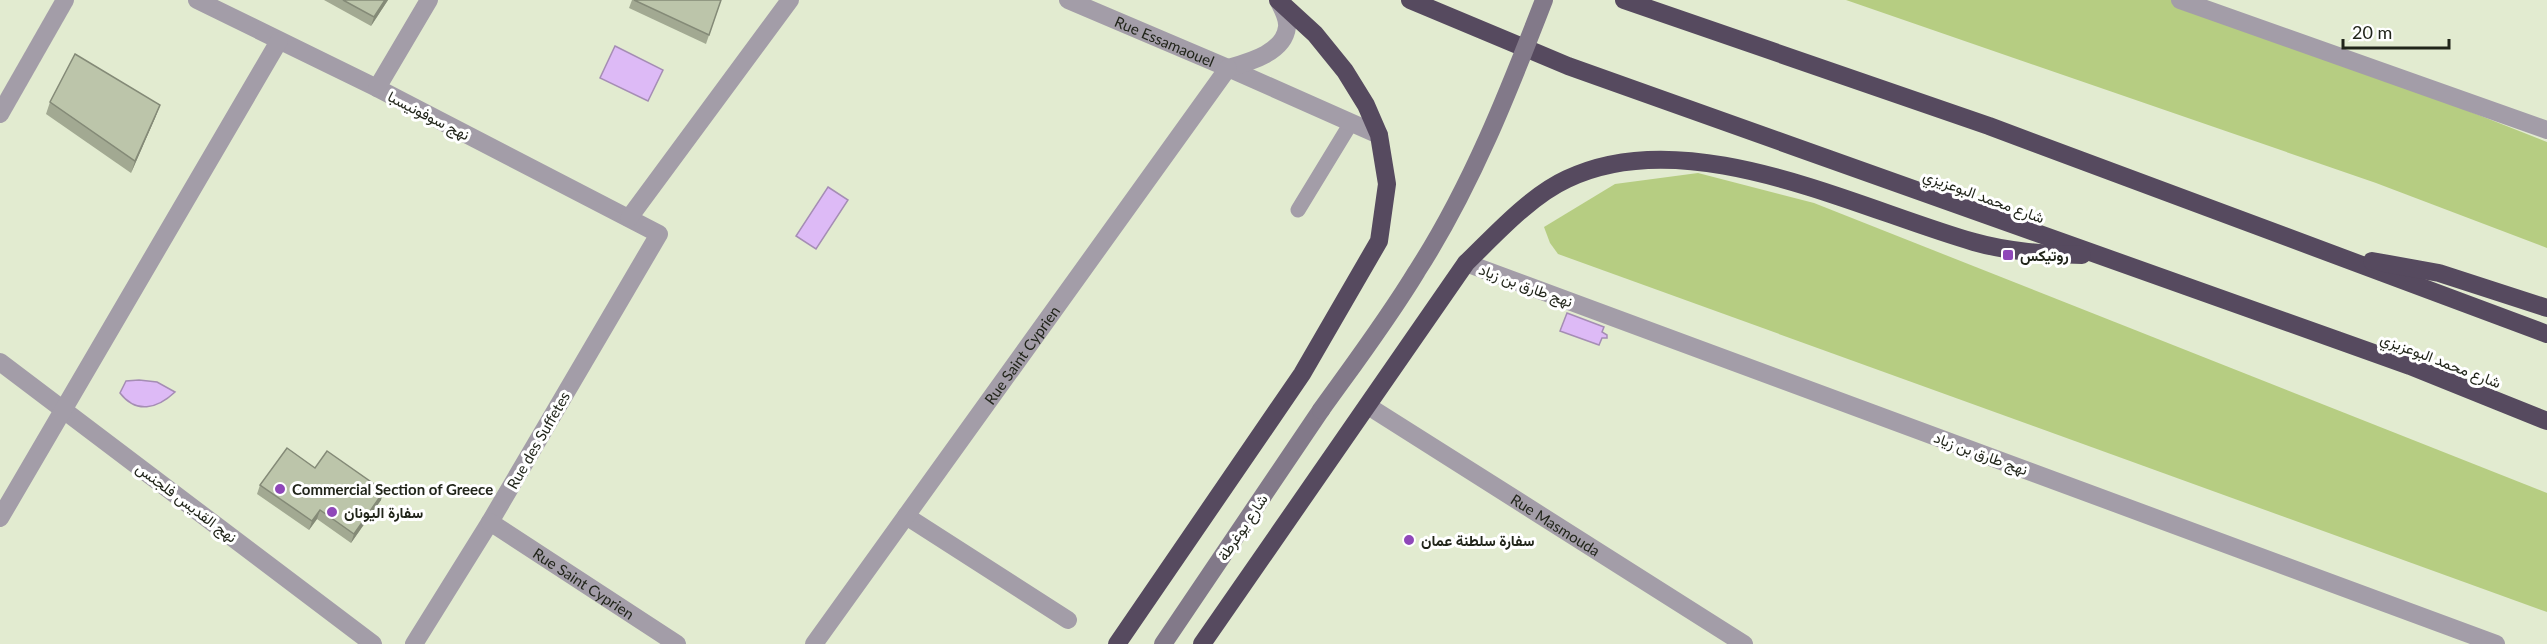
<svg xmlns="http://www.w3.org/2000/svg" width="2547" height="644" font-family="Lato,Vazirmatn,sans-serif">
	<style>
		.green { fill: #b6cd82 }
		.water { fill: #ddbaf6; stroke: #a58db4; stroke-width: 1.5 }
		.lines { fill: none; stroke-linecap: round; stroke-linejoin: round }
		.lane { stroke: #a39da8; stroke-width: 15 }
		.street { stroke: #a39da8; stroke-width: 18 }
		.secondary { stroke: #827989; stroke-width: 18 }
		.highway { stroke: #564a5f; stroke-width: 18 }
		.secondary-bridge { stroke: #827989; stroke-width: 18 }
		.wall { fill: #a2a992 }
		.shaded-wall { fill: #848a77 }
		.building { fill: #bcc5aa; stroke: #848a77; stroke-width: 1.5 }
		.poi-dot { fill: #8f47b9; stroke: #fff; stroke-width: 2 }
		.labels { text-anchor: middle; dominant-baseline: central; stroke-width: 6; stroke-linejoin: round; paint-order: stroke }
		.street-label { font-size: 15px; fill: #21251a; stroke: #fff }
		.poi-label { font-size: 15px; font-weight: bold; fill: #21251a; stroke: #fff; text-anchor: start }
	</style>
	<rect width="100%" height="100%" fill="#e2ebd0"/>
	<g class="green">
		<path d="M1846,0H2181L2243,22L2547,142V248L2376,183Z"/>
		<path d="M1698,173L1814,203L2547,493V612L1558,254L1550,243L1544,227L1615,184Z"/>
	</g>
	<g class="water">
		<path d="M615,46L663,70L648,101L600,78Z"/>
		<path d="M828,187L848,200L816,249L796,236Z"/>
		<path d="M1567,313L1604,327L1602,332L1607,335V338H1602L1599,345L1560,331Z"/>
		<path d="M139,380L157,382L175,392C157,409 136,414 120,393L126,381Z"/>
	</g>
	<g class="lines">
		<path class="lane" d="M1298,210L1351,123"/>
		<g class="street">
			<path d="M197,0L377,88L659,234L490,522L414,644"/>
			<path id="s1" d="M1068,0L1228,68L1379,135"/>
			<path d="M2180,0L2547,130"/>
			<path d="M1228,68C1249,62 1284,53 1287,27C1288,18 1282,8 1278,0"/>
			<path d="M377,88L429,0"/>
			<path d="M0,114L65,0"/>
			<path d="M629,218L790,0"/>
			<path d="M1466,263L2496,644"/>
			<path d="M0,362L373,644"/>
			<path id="s2" d="M1368,406L1744,644"/>
			<path d="M906,516L1068,620"/>
			<path d="M0,518L279,41"/>
			<path id="s3" d="M490,522L677,644"/>
			<path id="s4" d="M814,644L1228,68"/>
		</g>
		<path class="secondary" d="M1163,644L1321,410"/>
		<g class="highway">
			<path d="M1410,0L1568,66L2410,366L2547,421"/>
			<path d="M1624,0L1989,126L2547,334"/>
			<path d="M2372,261L2439,273L2547,308"/>
			<path d="M1117,644L1302,374L1379,241L1387,184L1379,135L1366,105L1345,71L1315,34L1278,0"/>
			<path d="M1202,644L1466,263C1495,235 1530,196 1567,179C1688,121 1855,208 1974,242C2009,252 2046,254 2082,255"/>
		</g>
		<path class="secondary-bridge" d="M1321,410C1354,364 1388,319 1417,271C1471,187 1508,93 1544,0"/>
	</g>
	<g class="wall">
		<path d="M324,0H388L371,26Z"/>
		<path d="M632,0H721L706,44L629,8Z"/>
		<path d="M50,102L160,105L155,118L131,173L46,114Z"/>
		<path d="M315,468L381,500L351,543L317,519L309,530L257,494L260,485Z"/>
	</g>
	<g class="shaded-wall">
		<path d="M385,0H388L371,26L374,17Z"/>
		<path d="M160,105L155,118L131,173L135,161Z"/>
		<path d="M384,491L381,500L351,543L354,534Z"/>
		<path d="M320,510L317,519L309,530L312,521Z"/>
	</g>
	<g class="building">
		<path d="M343,0H385L374,17Z"/>
		<path d="M634,0H721L709,35Z"/>
		<path d="M75,54L160,105L135,161L50,102Z"/>
		<path d="M287,448L315,468L327,451L384,491L354,534L320,510L312,521L260,485Z"/>
	</g>
	<g class="poi-dot">
		<rect x="2002" y="249" width="12" height="12" rx="3"/>
		<circle cx="280" cy="489" r="6"/>
		<circle cx="332" cy="512" r="6"/>
		<circle cx="1409" cy="540" r="6"/>
	</g>
	<g class="labels">
		<g class="street-label">
			<text stroke="none"><textPath href="#s1" startOffset="105">Rue Essamaouel</textPath></text>
			<text transform="translate(429 115) rotate(27)">نهج سوفونيسبا</text>
			<text transform="translate(1984 196) rotate(20)">شارع محمد البوعزيزي</text>
			<text transform="translate(1526 285) rotate(20)">نهج طارق بن زياد</text>
			<text stroke="none"><textPath href="#s4" startOffset="356">Rue Saint Cyprien</textPath></text>
			<text transform="translate(2441 360) rotate(21)">شارع محمد البوعزيزي</text>
			<text transform="translate(538 440) rotate(-60)">Rue des Suffetes</text>
			<text transform="translate(1981 453) rotate(20)">نهج طارق بن زياد</text>
			<text transform="translate(187 502) rotate(37)">نهج القديس فلجنس</text>
			<text stroke="none"><textPath href="#s2" startOffset="222">Rue Masmouda</textPath></text>
			<text transform="translate(1242 527) rotate(-56)">شارع يوغرطة</text>
			<text stroke="none"><textPath href="#s3" startOffset="112">Rue Saint Cyprien</textPath></text>
		</g>
		<g class="poi-label">
			<text x="2020" y="255">روتيكس</text>
			<text x="292" y="489">Commercial Section of Greece</text>
			<text x="344" y="512">سفارة اليونان</text>
			<text x="1421" y="540">سفارة سلطنة عمان</text>
		</g>
	</g>
	<path d="M2343 39v9h106v-9" fill="none" stroke="#21251a" stroke-width="3"/>
	<text x="2352" y="39" font-size="18" fill="#21251a" stroke="#ffffff" stroke-width="4.5" paint-order="stroke">20 m</text>
</svg>
